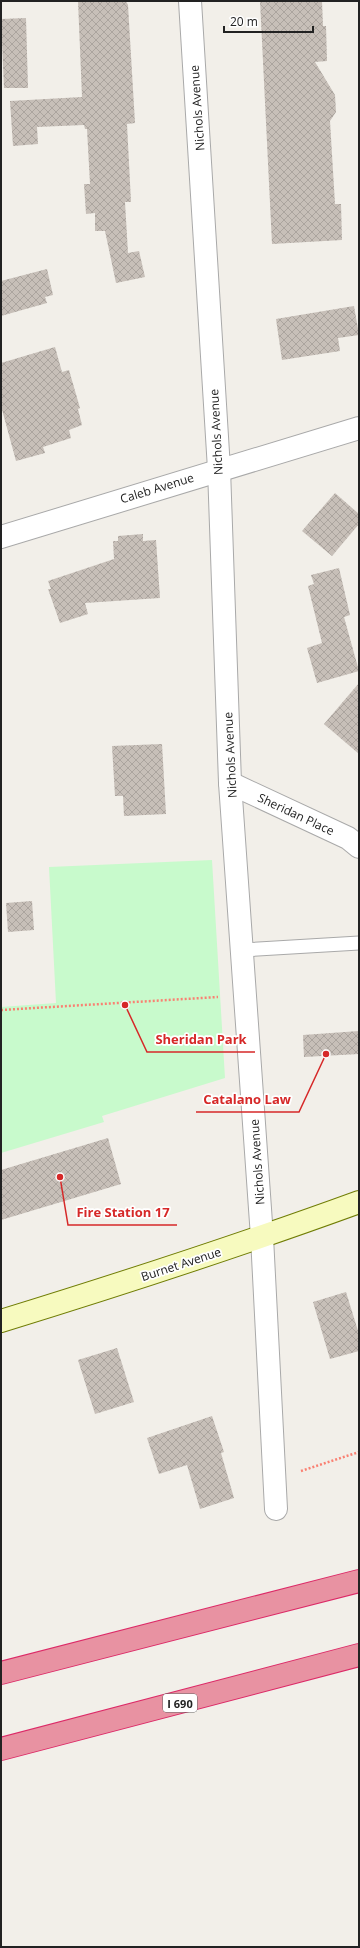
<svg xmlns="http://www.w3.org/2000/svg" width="360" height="1948" font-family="'Open Sans',sans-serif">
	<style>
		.park { fill: #c8facc }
		.building { fill: url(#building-cross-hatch) }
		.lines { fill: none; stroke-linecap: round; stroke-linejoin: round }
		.lane-casing { stroke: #a9a9a9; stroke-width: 15 }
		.street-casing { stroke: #a9a9a9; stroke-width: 24 }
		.secondary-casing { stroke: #707d05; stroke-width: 24 }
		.highway-casing { stroke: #dc2a67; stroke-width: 24 }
		.path { stroke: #fa8072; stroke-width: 2.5; stroke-dasharray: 2 2; stroke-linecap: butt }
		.lane { stroke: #fff; stroke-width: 13 }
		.street { stroke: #fff; stroke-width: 22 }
		.secondary { stroke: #f7fabf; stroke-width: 22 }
		.highway { stroke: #e892a2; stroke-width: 22 }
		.labels { text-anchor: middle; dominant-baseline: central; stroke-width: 3.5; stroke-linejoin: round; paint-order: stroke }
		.shield { fill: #fff; stroke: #646464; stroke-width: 1 }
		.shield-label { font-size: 11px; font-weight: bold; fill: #222 }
		.street-label { font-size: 12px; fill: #222; stroke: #fff }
		.leader { fill: none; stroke: #d62828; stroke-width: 1.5 }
		.callout-dot { fill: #d62828; stroke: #fff; stroke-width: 1.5 }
		.callout-label { font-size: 13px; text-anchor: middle; font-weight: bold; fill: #d62828; stroke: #fff; stroke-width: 3.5; stroke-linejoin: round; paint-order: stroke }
	</style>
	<defs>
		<pattern id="building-cross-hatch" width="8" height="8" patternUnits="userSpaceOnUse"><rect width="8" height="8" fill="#c7bfb8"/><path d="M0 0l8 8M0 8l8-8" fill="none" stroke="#aba49e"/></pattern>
	</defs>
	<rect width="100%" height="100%" fill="#f2efe9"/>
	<path class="park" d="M212,860L225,1078L102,1116L104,1122L1,1153V1007L56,1003L49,867Z"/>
	<g class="building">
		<path d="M78,1H126L128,5L135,123L127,124L131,202H125L128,253L139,251L145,277L116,283L105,231H95V213L86,214L84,184H90L87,129H85L84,125L37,127L38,144L13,146L10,101L82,97Z"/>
		<path d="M260,1H322L323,26H326L327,61L315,62L335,95L336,112L330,121L335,204H341L342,240L272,244Z"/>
		<path d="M26,18L28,88H4L1,19Z"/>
		<path d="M47,269L53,295L45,297L47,303L1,316V281Z"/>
		<path d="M354,306L359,335L338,338L340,351L282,360L276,319Z"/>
		<path d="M55,347L62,372L69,370L80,408L78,409L82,425L69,430L71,438L43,447L45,453L16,461L1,406V363Z"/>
		<path d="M335,493L359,514V524L332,556L302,531Z"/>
		<path d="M143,534V541L156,540L160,598L85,603L88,614L60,623L48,589H51L48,581L114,559L113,541H118V536Z"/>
		<path d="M339,568L350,615L344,617L359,671L317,683L307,648L322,643L308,586L314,584L311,575Z"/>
		<path d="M359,683V754L324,724Z"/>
		<path d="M162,744L166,814L124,816L123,796H115L112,746Z"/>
		<path d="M32,901L34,930L8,932L6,903Z"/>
		<path d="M359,1031V1054L304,1057L303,1035Z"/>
		<path d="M108,1138L121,1184L1,1220V1170Z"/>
		<path d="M346,1292L359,1334V1351L330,1359L313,1302Z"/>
		<path d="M117,1348L134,1402L95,1414L78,1360Z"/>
		<path d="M212,1416L224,1452L221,1453L234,1498L200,1509L187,1465L159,1474L147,1438Z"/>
	</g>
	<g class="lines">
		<defs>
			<path id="lane" d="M243,950L359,943"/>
			<g id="street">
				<path d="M190,1L219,469L230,783L262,1237L276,1509"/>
				<path d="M1,537L359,428"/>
				<path d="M230,783L348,838L359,847"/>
			</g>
			<path id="secondary" d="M1,1321C121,1284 241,1245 359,1202"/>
			<g id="highway">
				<path d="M1,1673L359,1581"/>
				<path d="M1,1749L359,1655"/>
			</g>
		</defs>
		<use href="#lane" class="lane-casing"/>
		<use href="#street" class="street-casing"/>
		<use href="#secondary" class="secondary-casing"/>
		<use href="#highway" class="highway-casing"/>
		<g class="path">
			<path d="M1,1010L218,997"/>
			<path d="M301,1471L359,1452"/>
		</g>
		<use href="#lane" class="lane"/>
		<use href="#street" class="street"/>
		<use href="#secondary" class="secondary"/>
		<use href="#highway" class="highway"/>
	</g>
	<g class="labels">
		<rect class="shield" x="163" y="1694" width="34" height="18" rx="3"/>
		<g class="shield-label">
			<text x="180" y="1703">I 690</text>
		</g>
		<g class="street-label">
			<text transform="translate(197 108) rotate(-94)">Nichols Avenue</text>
			<text transform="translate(216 432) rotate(-93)">Nichols Avenue</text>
			<text transform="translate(157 488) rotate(-17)">Caleb Avenue</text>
			<text transform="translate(230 755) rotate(-93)">Nichols Avenue</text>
			<text transform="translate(296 814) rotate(25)">Sheridan Place</text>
			<text transform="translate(257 1162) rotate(-94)">Nichols Avenue</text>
			<text transform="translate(181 1264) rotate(-18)">Burnet Avenue</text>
		</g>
	</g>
	<path class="leader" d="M125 1005L147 1052H255M326 1054L299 1112H196M60 1177L68 1225H177"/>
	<g class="callout-dot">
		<circle cx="125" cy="1005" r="4"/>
		<circle cx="326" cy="1054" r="4"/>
		<circle cx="60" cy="1177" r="4"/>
	</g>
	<g class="callout-label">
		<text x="201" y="1044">Sheridan Park</text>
		<text x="247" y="1104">Catalano Law</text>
		<text x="123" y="1217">Fire Station 17</text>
	</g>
	<rect width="360" height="1948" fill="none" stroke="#222222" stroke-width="4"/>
	<path d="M224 26v6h89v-6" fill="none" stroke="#222222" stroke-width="2"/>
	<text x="230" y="26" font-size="12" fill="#222222" stroke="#ffffff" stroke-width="3" paint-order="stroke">20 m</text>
</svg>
